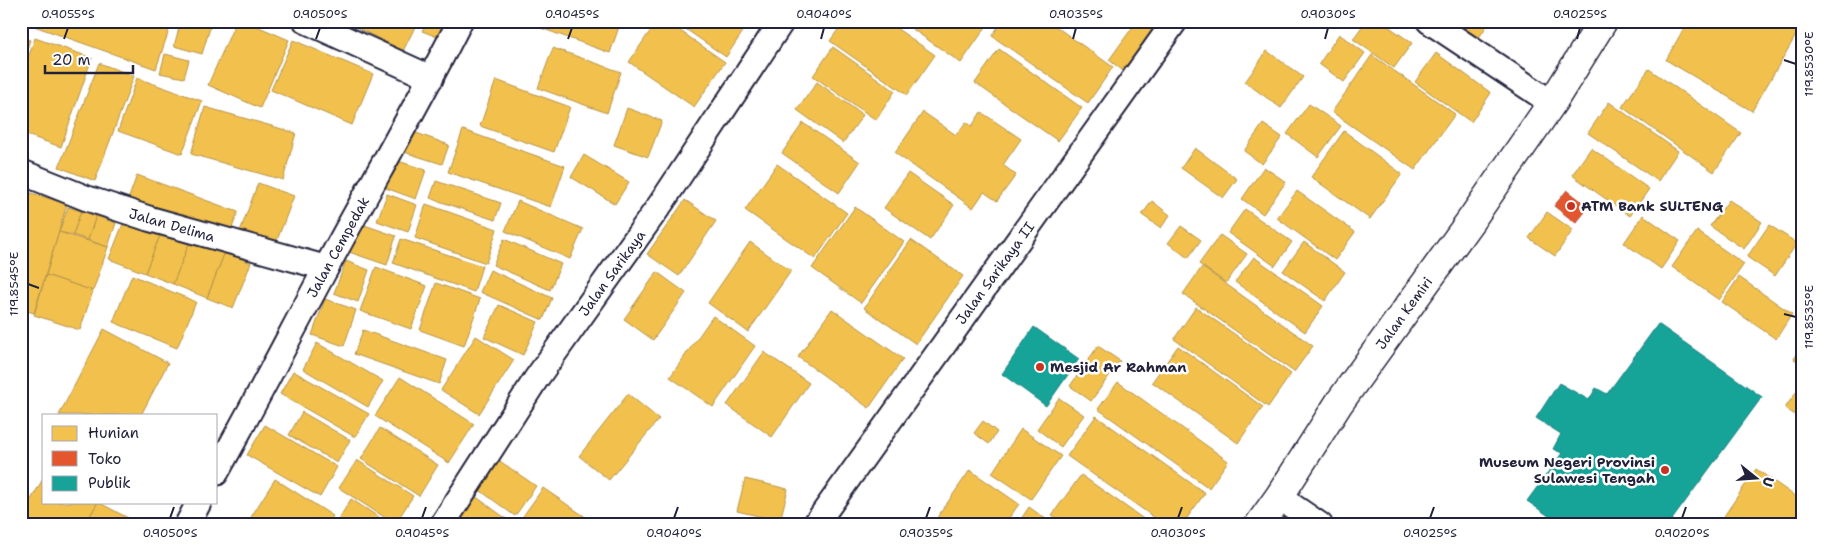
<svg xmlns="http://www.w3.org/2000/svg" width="1823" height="546" font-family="'Shantell Sans',sans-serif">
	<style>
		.homes { fill: #f2c14e; stroke: #b49148 }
		.shops { fill: #e4572e; stroke: #aa4732 }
		.public { fill: #17a398; stroke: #1a7c7c }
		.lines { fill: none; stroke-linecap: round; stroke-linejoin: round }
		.minor-casing { stroke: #22223b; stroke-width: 28 }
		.tertiary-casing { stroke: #22223b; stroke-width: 31 }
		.minor { stroke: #fff; stroke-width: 24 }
		.tertiary { stroke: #fff; stroke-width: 28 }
		.ticks { fill: none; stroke: #22223b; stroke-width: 2 }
		.poi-dot { fill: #c8321e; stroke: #fff; stroke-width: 2 }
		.labels { text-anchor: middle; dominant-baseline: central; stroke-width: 5; stroke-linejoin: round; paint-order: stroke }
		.poi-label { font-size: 14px; font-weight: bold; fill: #22223b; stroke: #fff; text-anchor: start }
		.street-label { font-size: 14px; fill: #22223b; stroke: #fff }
		.neatline { fill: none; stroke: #22223b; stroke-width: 2 }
		.ticks-label { font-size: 12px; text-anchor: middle; fill: #22223b }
	</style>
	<rect width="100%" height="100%" fill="#fff"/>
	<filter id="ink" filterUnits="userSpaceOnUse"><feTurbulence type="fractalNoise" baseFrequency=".02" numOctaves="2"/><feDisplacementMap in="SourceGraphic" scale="10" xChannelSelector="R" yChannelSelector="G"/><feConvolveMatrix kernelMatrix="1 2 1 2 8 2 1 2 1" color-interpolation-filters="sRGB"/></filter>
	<g filter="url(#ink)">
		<g class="homes">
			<path d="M36,21H172L156,69L34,26Z"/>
			<path d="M181,21H212L202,54L174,46Z"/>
			<path d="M236,21H245L289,40L260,108L208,85Z"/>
			<path d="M344,21H418L403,51Z"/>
			<path d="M427,21H453L445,40L422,31Z"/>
			<path d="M528,21H621L610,53L527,23Z"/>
			<path d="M657,21H666L725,62L694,107L629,62Z"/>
			<path d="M674,21H750L726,57Z"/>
			<path d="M844,21H886L935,55L907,95L830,41Z"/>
			<path d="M901,21H990L961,63Z"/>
			<path d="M1002,21H1048L1113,67L1088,103L992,36Z"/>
			<path d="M1137,21H1164L1126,73L1109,60Z"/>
			<path d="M1366,21H1381L1412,43L1394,68L1353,39Z"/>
			<path d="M1440,21H1490L1474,45Z"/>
			<path d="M1688,21H1802V25L1752,111L1666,60Z"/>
			<path d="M1339,34L1365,53L1344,82L1319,64Z"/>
			<path d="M21,38L30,40L21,67Z"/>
			<path d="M35,38L92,58L61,147L21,133V78Z"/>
			<path d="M293,40L373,74L352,125L271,90Z"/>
			<path d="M833,47L895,91L876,120L813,76Z"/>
			<path d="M553,48L621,72L607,113L538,88Z"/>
			<path d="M999,49L1082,108L1058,141L975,83Z"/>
			<path d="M1267,51L1303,77L1281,108L1245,82Z"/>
			<path d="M1436,53L1491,93L1471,122L1415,82Z"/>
			<path d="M165,54L189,60L184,78L160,73Z"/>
			<path d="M1372,55L1455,114L1415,170L1332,112Z"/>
			<path d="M99,63L134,76L95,181L59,167Z"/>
			<path d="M1649,69L1741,133L1714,172L1622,107Z"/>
			<path d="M137,78L202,101L182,154L118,131Z"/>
			<path d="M496,80L570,107L554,152L480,126Z"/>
			<path d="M817,82L863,115L843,143L797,110Z"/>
			<path d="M1609,102L1678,151L1658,181L1588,133Z"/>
			<path d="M1309,104L1341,126L1318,157L1287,134Z"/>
			<path d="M205,107L296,133L283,180L191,154Z"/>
			<path d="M627,108L662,121L648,157L614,145Z"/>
			<path d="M923,112L956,135L966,122L972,126L981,112L1021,139L1003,165L1016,175L997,201L984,192L973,208L895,153Z"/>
			<path d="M803,123L860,162L839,193L782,153Z"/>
			<path d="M1263,124L1282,137L1262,164L1244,151Z"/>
			<path d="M463,130L565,166L551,207L448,172Z"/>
			<path d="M411,131L449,145L442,164L404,152Z"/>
			<path d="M1344,131L1402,174L1370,219L1311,177Z"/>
			<path d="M1195,148L1237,179L1223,198L1181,168Z"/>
			<path d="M1591,148L1649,189L1630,216L1572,175Z"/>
			<path d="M584,155L629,182L615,204L571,177Z"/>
			<path d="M392,159L426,170L416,199L383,187Z"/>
			<path d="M777,164L847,213L815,259L745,210Z"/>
			<path d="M1264,167L1286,182L1263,214L1242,199Z"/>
			<path d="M908,173L954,205L930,240L884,208Z"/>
			<path d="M137,175L238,212L229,236L128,200Z"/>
			<path d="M436,181L501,203L495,220L430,198Z"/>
			<path d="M258,183L294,196L274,248L239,234Z"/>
			<path d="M21,190L31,193L21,225Z"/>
			<path d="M1297,191L1355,232L1335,260L1277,218Z"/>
			<path d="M31,193L67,204L34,313L21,309V225Z"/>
			<path d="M387,194L417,205L408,232L377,221Z"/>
			<path d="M685,200L716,221L679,276L647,254Z"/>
			<path d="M1729,200L1762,222L1744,249L1710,226Z"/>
			<path d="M518,201L583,229L570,259L505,231Z"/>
			<path d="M1152,201L1170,215L1161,228L1142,215Z"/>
			<path d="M426,204L497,229L486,263L415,238Z"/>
			<path d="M68,207L81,211L73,235L59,232Z"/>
			<path d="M855,207L904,242L861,303L812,268Z"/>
			<path d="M1245,209L1292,242L1275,266L1228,233Z"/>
			<path d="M81,211L96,216L88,240L73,235Z"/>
			<path d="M1547,212L1573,230L1555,256L1529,238Z"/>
			<path d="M127,214L163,228L145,273L109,259Z"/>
			<path d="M1643,215L1680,241L1661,269L1624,243Z"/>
			<path d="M96,216L116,223L108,247L88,240Z"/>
			<path d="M359,223L396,236L387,265L349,252Z"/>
			<path d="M1769,225L1797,243L1775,276L1747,257Z"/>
			<path d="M1181,226L1201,240L1188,258L1168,243Z"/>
			<path d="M163,228L191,239L173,284L145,273Z"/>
			<path d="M1697,231L1744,264L1719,300L1672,267Z"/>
			<path d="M59,232L108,247L93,291L46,275Z"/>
			<path d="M1220,235L1247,254L1226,283L1199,264Z"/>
			<path d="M191,239L225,252L207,298L173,284Z"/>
			<path d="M401,239L482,266L474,292L393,263Z"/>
			<path d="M504,239L561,264L550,290L493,265Z"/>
			<path d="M911,240L963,276L916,344L864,308Z"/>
			<path d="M750,242L791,271L748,332L708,303Z"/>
			<path d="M1304,242L1345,272L1325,301L1283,271Z"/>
			<path d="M225,252L251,263L233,308L207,298Z"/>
			<path d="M1254,257L1323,306L1305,332L1235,282Z"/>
			<path d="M346,261L369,270L358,302L334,293Z"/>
			<path d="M376,267L427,286L411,329L360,311Z"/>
			<path d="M1202,267L1313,346L1294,372L1183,294Z"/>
			<path d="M490,270L552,298L543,320L480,292Z"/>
			<path d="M657,272L686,293L653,340L624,319Z"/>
			<path d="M46,275L93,291L80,330L34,315Z"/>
			<path d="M132,275L196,302L177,348L113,322Z"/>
			<path d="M1739,277L1792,314L1776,339L1722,302Z"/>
			<path d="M436,283L480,299L464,346L420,330Z"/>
			<path d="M325,299L356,310L344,346L312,335Z"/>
			<path d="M499,305L538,322L523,355L484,337Z"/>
			<path d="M1196,307L1291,374L1268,407L1174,339Z"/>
			<path d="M832,309L903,359L869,408L798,357Z"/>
			<path d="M713,316L755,346L713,407L670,377Z"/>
			<path d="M104,329L168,363L141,415H59Z"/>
			<path d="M363,330L447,360L439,384L354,354Z"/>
			<path d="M476,336L514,360L479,414L441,390Z"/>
			<path d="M317,343L383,381L368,407L303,369Z"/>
			<path d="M1098,346L1120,361L1091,401L1070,386Z"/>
			<path d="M1178,346L1263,407L1238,443L1152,382Z"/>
			<path d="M1802,347V364L1794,359Z"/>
			<path d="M764,352L809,383L772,437L727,405Z"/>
			<path d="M293,371L369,414L355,437L280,394Z"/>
			<path d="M400,377L474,424L449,463L375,416Z"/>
			<path d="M1118,382L1228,461L1209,488L1098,409Z"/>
			<path d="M1802,384V420L1785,408Z"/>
			<path d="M628,394L659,419L609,480L579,456Z"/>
			<path d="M1059,398L1084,415L1061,447L1037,429Z"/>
			<path d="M302,412L350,440L337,463L289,435Z"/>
			<path d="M1096,416L1205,493L1182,525H1165L1067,456Z"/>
			<path d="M983,421L997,432L989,444L974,433Z"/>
			<path d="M265,425L337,467L320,497L247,455Z"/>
			<path d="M380,428L438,465L419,496L361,459Z"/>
			<path d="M1021,429L1061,456L1031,499L992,473Z"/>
			<path d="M494,457L536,486L515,516L474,486Z"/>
			<path d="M357,460L413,496L395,524L339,488Z"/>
			<path d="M1756,469L1802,501V525H1718Z"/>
			<path d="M970,470L1019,504L1004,525H932Z"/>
			<path d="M1081,475L1152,525H1066L1052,515Z"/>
			<path d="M44,477V502H98L85,525H21V517Z"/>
			<path d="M275,479L333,516L328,525H246Z"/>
			<path d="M745,479L788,489L780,521L737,511Z"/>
			<path d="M543,488L587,518L582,525H528L521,519Z"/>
			<path d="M475,496L508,520L505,525H455Z"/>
			<path d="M351,499L391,525H335Z"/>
			<path d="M98,502L128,518L124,525H85Z"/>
			<path d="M1029,507L1054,525H1017Z"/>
		</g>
		<path class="shops" d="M1567,190L1589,207L1576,223L1554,206Z"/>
		<g class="public">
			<path d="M1658,324L1762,397L1668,525H1562L1527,501L1562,453L1553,449L1561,434L1536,418L1559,383L1589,400L1596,388L1607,394Z"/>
			<path d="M1034,327L1079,359L1046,406L1002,374Z"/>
		</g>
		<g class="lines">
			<defs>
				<g id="minor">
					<path d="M306,21L431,78"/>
					<path d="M1429,21L1552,103"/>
					<path d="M21,172L86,198L150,219L326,268"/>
					<path d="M216,473C254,405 289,337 326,268C370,186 418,105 460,21"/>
					<path d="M1279,497L1320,525"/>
					<path d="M187,525L199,502"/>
					<path d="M442,525L536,379L662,202L782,21"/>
					<path d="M815,525L1175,21"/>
				</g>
				<path id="tertiary" d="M1259,525L1279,497L1339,403L1471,220L1552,103L1603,21"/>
			</defs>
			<use href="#minor" class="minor-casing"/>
			<use href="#tertiary" class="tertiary-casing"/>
			<use href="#minor" class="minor"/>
			<use href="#tertiary" class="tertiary"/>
		</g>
	</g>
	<path class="ticks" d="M64,39L68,28M316,39L320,28M568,39L572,28M821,39L824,28M1073,39L1076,28M1325,39L1328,28M1577,39L1580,28M1784,60L1796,64M28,284L39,288M1784,314L1796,317M170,518L174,507M422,518L426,507M674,518L678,507M926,518L930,507M1178,518L1182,507M1430,518L1434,507M1682,518L1686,507"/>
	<g class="poi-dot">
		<circle cx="1571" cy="206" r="5"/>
		<circle cx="1040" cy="367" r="5"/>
		<circle cx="1665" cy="470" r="5"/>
	</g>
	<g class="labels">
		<g class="poi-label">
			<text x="1581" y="206">ATM Bank SULTENG</text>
			<text x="1050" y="367">Mesjid Ar Rahman</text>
			<text x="1655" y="462" text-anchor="end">Museum Negeri Provinsi<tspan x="1655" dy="16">Sulawesi Tengah</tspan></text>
		</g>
		<g class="street-label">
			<text transform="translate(172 225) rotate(16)">Jalan Delima</text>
			<text transform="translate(338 247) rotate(-61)">Jalan Cempedak</text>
			<text transform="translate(612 273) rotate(-54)">Jalan Sarikaya</text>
			<text transform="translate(995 273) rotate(-54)">Jalan Sarikaya II</text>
			<text transform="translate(1404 313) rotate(-54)">Jalan Kemiri</text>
		</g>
	</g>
	<rect width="1823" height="546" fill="none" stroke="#fff" stroke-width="55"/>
	<rect x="42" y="414" width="175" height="90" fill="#ffffff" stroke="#a7a7b1"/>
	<rect x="52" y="426" width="25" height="15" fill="#f2c14e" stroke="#a7a7b1"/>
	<text x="88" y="438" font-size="15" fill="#22223b">Hunian</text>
	<rect x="52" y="451" width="25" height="15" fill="#e4572e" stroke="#a7a7b1"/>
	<text x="88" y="464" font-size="15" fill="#22223b">Toko</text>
	<rect x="52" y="476" width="25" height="15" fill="#17a398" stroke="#a7a7b1"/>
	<text x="88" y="488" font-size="15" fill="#22223b">Publik</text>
	<g transform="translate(1756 478) rotate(107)" stroke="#ffffff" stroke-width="4" paint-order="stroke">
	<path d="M0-4L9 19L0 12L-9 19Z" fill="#22223b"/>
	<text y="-8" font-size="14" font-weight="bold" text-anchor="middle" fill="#22223b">U</text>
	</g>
	<path d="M45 65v8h88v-8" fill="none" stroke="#22223b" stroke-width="2.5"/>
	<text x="52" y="65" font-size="15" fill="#22223b" stroke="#ffffff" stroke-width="4" paint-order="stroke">20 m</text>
	<rect x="28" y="28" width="1768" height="490" class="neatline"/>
	<g class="ticks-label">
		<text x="68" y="18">0.9055°S</text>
		<text x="320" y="18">0.9050°S</text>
		<text x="572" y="18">0.9045°S</text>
		<text x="824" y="18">0.9040°S</text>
		<text x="1076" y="18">0.9035°S</text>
		<text x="1328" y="18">0.9030°S</text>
		<text x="1580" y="18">0.9025°S</text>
		<text transform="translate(1809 64) rotate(-90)" y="4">119.8530°E</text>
		<text transform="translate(14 284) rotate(-90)" y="4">119.8545°E</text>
		<text transform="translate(1809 317) rotate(-90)" y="4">119.8535°E</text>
		<text x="170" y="537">0.9050°S</text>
		<text x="422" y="537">0.9045°S</text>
		<text x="674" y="537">0.9040°S</text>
		<text x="926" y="537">0.9035°S</text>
		<text x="1178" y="537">0.9030°S</text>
		<text x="1430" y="537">0.9025°S</text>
		<text x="1682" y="537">0.9020°S</text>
	</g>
</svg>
